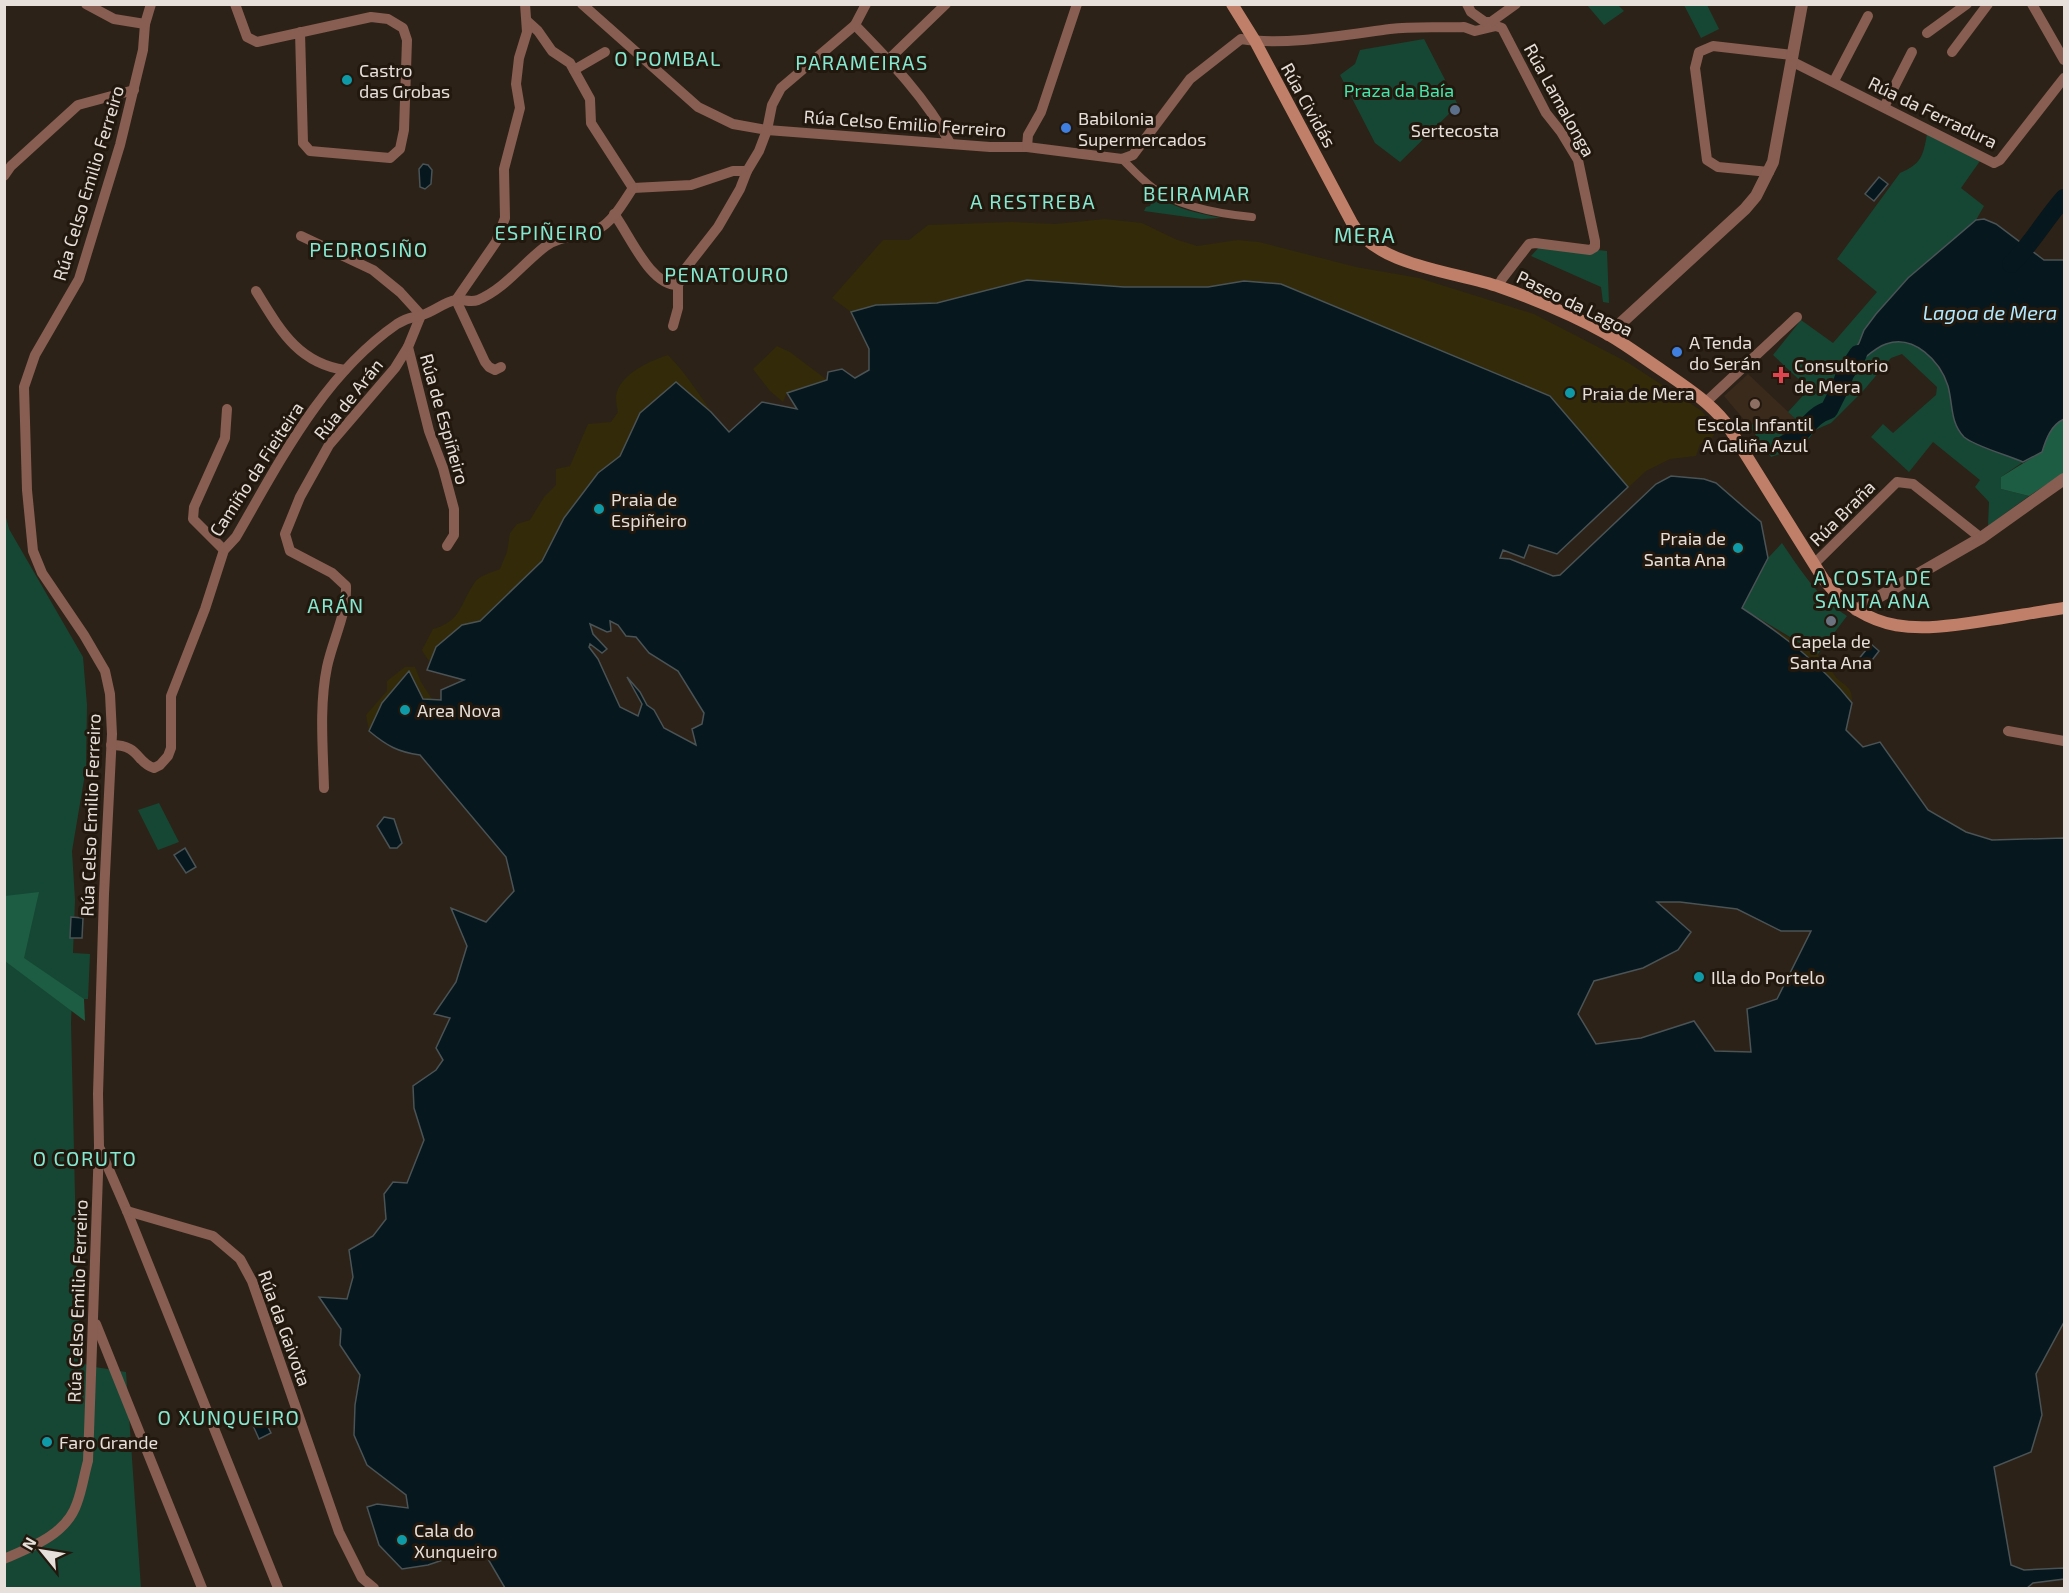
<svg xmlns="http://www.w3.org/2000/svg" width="2069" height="1593" font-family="'Exo 2',sans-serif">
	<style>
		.built { fill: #392a1b }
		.green { fill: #154734 }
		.forest { fill: #1d5d44 }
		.sand { fill: #332a09 }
		.water { fill: #06171d; stroke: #4a5356; stroke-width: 1.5; fill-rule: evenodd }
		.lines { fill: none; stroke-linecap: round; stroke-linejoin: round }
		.river { stroke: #06171d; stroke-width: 18 }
		.pedestrian { stroke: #875e51; stroke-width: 8 }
		.minor { stroke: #875e51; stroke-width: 10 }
		.tertiary { stroke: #875e51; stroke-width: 12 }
		.secondary { stroke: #c07f69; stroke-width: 12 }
		.culture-dot { fill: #0f9aa8; stroke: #22180e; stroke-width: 2 }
		.service-dot { fill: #5c6f8a; stroke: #22180e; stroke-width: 2 }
		.shop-dot { fill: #3f7fe0; stroke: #22180e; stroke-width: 2 }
		.health-dot { fill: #e0444e; stroke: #22180e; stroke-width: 2 }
		.education-dot { fill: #8d6e63; stroke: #22180e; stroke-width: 2 }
		.worship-dot { fill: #6b7280; stroke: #22180e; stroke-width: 2 }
		.labels { text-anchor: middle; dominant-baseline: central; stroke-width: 6; stroke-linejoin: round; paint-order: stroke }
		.poi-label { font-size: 18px; fill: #e7e0da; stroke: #22180e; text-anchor: start }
		.park-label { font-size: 18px; fill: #44e7ab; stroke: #22180e }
		.street-label { font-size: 18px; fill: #e7e0da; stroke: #22180e }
		.neighbourhood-label { font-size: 20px; letter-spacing: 1.5px; fill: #85e8d1; stroke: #22180e }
		.water-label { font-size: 20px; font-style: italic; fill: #b2e9ff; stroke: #22180e }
		.quarter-label { font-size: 21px; letter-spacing: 1.5px; fill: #85e8d1; stroke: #22180e }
	</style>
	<rect width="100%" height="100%" fill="#2c2217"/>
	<path class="built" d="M1748,374L1801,424L1785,436L1756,420L1750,427L1724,396Z"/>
	<g class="green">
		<path d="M1587,5H1618L1624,11L1604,25Z"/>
		<path d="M1684,5H1707L1719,29L1701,38Z"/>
		<path d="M1424,39L1458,105L1400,162L1375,143L1340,75L1355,64L1360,50Z"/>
		<path d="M1927,134L1980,161L1961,188L1984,206L1976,220L1908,278L1876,314L1864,330L1859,343L1845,364L1847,375C1856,365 1875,347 1887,343C1916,336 1937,360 1947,384C1951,394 1951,406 1953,416L2013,457L2023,462L2001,477V489L2029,496L1988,526L1989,502L1975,487L1980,480L1933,442L1909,472L1871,437L1883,424L1893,433L1936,395L1937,387L1902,354L1891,358L1863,391L1831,423L1815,430L1804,446L1771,457L1750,427L1756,420L1785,436L1801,424L1788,412L1809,389L1773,355L1801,320L1833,343L1877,292L1837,259L1900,173C1921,164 1923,157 1927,134Z"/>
		<path d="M1155,195C1175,209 1198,213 1221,218L1202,219L1144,211L1146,207L1150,206Z"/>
		<path d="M1542,244L1607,251L1609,303L1603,302L1601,287L1531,256Z"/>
		<path d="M4,510L9,529L83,657L87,705L86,768L72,851L75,900L73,953L90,954L88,999H72L71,1023L77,1281L81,1358L83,1363L89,1366L126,1372L141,1588H5Z"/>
		<path d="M1782,543C1802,572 1817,597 1847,616L1818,654L1742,608L1768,558Z"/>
		<path d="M159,803L179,842L158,850L138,810Z"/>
	</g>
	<g class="forest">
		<path d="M2064,419V473L2029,496L2001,489V477L2041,452L2047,436L2057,422Z"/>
		<path d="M39,892L24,958L84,999L85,1021L5,961V896Z"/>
	</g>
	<g class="sand">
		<path d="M1105,219L1142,223L1175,239L1197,246L1237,240L1259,242L1356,267L1419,278L1534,314L1627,362L1702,411L1716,431L1712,438L1700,444L1696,456L1670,459L1646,471L1562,549L869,349L851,312L832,298L883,240H909L928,225L1012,222L1055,224Z"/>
		<path d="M777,346L790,352L827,380L787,393L783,402L770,391L753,369Z"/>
		<path d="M668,355C691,378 706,407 727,432L448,672C437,669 427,661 422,650L433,629C462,621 460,603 475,582C479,576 492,572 500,569L507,552L510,533L517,524L530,520L544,497L556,485V469L570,466L588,424L611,422L618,412C617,408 616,402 616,397C618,375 649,361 668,355Z"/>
		<path d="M1776,630L1818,654L1821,662L1831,669C1840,690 1858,680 1850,712L1769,641Z"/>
		<path d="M405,667H415L421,682L443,716L377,737L369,731L366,715L387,691V681Z"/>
	</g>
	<g class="water">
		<path d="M423,164L428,165L432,170L431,184L425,189L420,187L419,169Z"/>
		<path d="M1879,177L1888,184L1874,201L1865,194Z"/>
		<path d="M1984,219L1996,224L2044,260H2064V419C2051,425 2046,439 2042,452L2023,462C2010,456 1974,446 1964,437C1950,423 1953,404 1948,386C1940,361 1914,334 1886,344C1874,348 1856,365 1847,375L1843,373L1845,364L1859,343L1864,330L1876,314L1908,278L1976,220Z"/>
		<path d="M1027,280L1124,287H1208L1244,281L1281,284L1550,396L1628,487L1557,554L1529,545L1524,558L1503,550L1500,558L1510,559L1553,576L1560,575L1656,484L1671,476L1704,479L1716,483L1761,522L1768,558L1742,608C1783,635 1821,664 1852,703L1846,730L1863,747L1880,742L1928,810L1966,832L1992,840L2064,838V1322L2036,1374L2042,1415L2031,1452L1994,1467L2011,1565L2024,1570L2064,1568V1579L2033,1583L2027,1588H505L481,1547L428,1565L402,1569L379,1545L367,1507L377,1504L408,1508L406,1495L367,1465L354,1435L355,1405L360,1375L340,1345L341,1329L319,1297L347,1299L353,1277L349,1250L373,1236L386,1219L384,1194L393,1182L407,1183L424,1140L414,1108L413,1086L436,1070L443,1060L436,1048L450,1018L434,1014L456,982L467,946L451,908L486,922L514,891L506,857L420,755C398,752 387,746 369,731L382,703L409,671L423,699L441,700V690L464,680L427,670L436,647L462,625L480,621L542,561L564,518L598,473L620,456L640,413L676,382L711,412L729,432L762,402L797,409L787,393L827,380L828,372L842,369L855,378L869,370V349L851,312L876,305L937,303ZM610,621L618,625L626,636L636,637L649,653L678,671L704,713L702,724L692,729L696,745L664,728L654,710L647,705L640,692L627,677L642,704L638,716L620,707L598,659L589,647L590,644L602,653L607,649L593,634L590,624L607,632L611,631ZM1657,902H1680L1737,909L1781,931H1811L1777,999L1747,1009L1751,1052L1715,1051L1694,1021L1641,1038L1596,1044L1578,1014L1594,981L1643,968L1678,950L1691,932Z"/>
		<path d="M1871,644L1879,651L1866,668L1857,661Z"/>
		<path d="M384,817L394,819L402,843L397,848H390L377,826Z"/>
		<path d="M185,848L196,867L186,873L174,855Z"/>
		<path d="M71,917L83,918L82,938H70Z"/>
		<path d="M262,1415L271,1433L259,1439L251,1421Z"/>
	</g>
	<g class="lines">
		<g class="river">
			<path d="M2011,264C2032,244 2045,219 2064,198"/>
			<path d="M1783,445C1805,436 1808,416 1829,410L1840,388L1845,374L1858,354"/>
		</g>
		<path class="pedestrian" d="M1122,159C1132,169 1142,180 1153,188C1179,207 1221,214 1252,217"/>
		<g class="minor">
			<path d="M86,4L114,19L145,24"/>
			<path d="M235,4L247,37L257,42L371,17L388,19L403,28L407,40L404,130L400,149L390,158L310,151L303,143L300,32"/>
			<path d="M582,4L698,107L733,124L767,130L990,147H1027L1122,159L1133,155L1190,79L1241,39C1285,46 1345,35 1390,29C1414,26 1440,28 1464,27L1475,31L1496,26L1502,28L1546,113L1561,132L1578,160L1595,241V247L1590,250L1535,243L1529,244L1502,279L1498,286"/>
			<path d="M1467,4L1471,12L1485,22H1491L1516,4"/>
			<path d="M2032,4L2064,60"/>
			<path d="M527,21L538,31L552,51L570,63L590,99L591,123L633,188"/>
			<path d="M855,25C890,61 926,98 950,143"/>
			<path d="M1927,33L1967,4"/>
			<path d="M1952,52L1988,4"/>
			<path d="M888,60L946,4"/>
			<path d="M1791,61L1994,163L2000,160L2064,78"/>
			<path d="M574,70L605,52"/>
			<path d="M1834,81L1868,16"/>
			<path d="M1884,107L1912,52"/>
			<path d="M1027,147L1028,135L1041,112L1077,4"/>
			<path d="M1769,172L1718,167L1707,160L1695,68L1699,52L1713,46L1792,55"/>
			<path d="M4,176L11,166L78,105L134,90"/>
			<path d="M633,188L691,185L733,171H747"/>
			<path d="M614,214C630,235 650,286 678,285"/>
			<path d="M301,236L373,270L400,292L421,315"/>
			<path d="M256,291C279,328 297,363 345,370"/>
			<path d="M456,300L496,242L505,218L504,169L520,108L516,84L519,58L527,32L525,4"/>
			<path d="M456,300L485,362L489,367L495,370L501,367"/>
			<path d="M421,315L408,347L429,431L443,468L454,509V535L447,546"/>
			<path d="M673,326L678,308V285L686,268L718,227L740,189L747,171L759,151L767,130L772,105L781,88L855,25L866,4"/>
			<path d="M1706,402L1797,317"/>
			<path d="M224,550L193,519L194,507L225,438L227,409"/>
			<path d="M1814,564L1897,482L1913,484L1981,538"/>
			<path d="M2008,731L2064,741"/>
			<path d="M111,745C141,745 135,762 154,768L160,765L168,756L171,748V696L205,609L224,550L236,537C280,461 323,375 397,324C408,317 412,318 422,315C433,312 444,302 456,300C464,299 470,303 478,300C506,288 523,263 546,246C561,235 581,237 598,229C613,222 624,201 633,188"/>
			<path d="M324,788C323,749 319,706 327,667C333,639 347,614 346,586L332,573L290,551L285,534L300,497L329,445L395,368L408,347"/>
			<path d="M100,1149L127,1211L278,1588"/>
			<path d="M127,1211L213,1236L240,1259L252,1281L339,1532L362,1578L374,1588"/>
			<path d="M96,1324L202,1588"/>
			<path d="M4,1559C32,1547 67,1534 77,1503C82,1490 84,1475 88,1461L99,1146L98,1094L104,894L112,734L110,694L105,671L84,635L42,573L33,551L27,490L24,387L35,355L79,279L120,145L143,50L145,24L151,4"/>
		</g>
		<g class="tertiary">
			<path d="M1608,335L1745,209L1756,196L1773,162L1802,4"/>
			<path d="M1856,610L1981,538L2064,479"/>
		</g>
		<path class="secondary" d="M1232,4L1255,41L1352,223C1378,267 1454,271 1500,287C1537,300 1575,316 1609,335C1628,346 1645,359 1663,371C1686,387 1708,401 1726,423L1824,580C1870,636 1918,631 1983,621C2010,617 2037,612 2064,608"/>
	</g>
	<g class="culture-dot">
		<circle cx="347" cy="80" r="6"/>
		<circle cx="1570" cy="393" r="6"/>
		<circle cx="599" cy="509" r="6"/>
		<circle cx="1738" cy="548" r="6"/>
		<circle cx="405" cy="710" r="6"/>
		<circle cx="1699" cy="977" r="6"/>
		<circle cx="47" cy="1442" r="6"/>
		<circle cx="402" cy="1540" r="6"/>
	</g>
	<circle class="service-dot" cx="1455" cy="110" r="6"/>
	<g class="shop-dot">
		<circle cx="1066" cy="128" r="6"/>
		<circle cx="1677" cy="352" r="6"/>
	</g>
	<path class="health-dot" d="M1778 366h6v6h6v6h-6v6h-6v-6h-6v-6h6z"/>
	<circle class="education-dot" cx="1755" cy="404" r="6"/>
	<circle class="worship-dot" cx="1831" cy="621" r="6"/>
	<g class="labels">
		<g class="poi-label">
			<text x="359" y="70">Castro<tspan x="359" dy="21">das Grobas</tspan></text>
			<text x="1078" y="118">Babilonia<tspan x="1078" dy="21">Supermercados</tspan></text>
			<text x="1455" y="130" text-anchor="middle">Sertecosta</text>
			<text x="1689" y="342">A Tenda<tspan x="1689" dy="21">do Serán</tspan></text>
			<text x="1794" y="365">Consultorio<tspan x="1794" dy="21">de Mera</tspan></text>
			<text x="1582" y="393">Praia de Mera</text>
			<text x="1755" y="424" text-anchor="middle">Escola Infantil<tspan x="1755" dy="21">A Galiña Azul</tspan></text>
			<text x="611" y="499">Praia de<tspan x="611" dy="21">Espiñeiro</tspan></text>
			<text x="1726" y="538" text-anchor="end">Praia de<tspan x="1726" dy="21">Santa Ana</tspan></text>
			<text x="1831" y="641" text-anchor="middle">Capela de<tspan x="1831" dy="21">Santa Ana</tspan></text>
			<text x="417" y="710">Area Nova</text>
			<text x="1711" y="977">Illa do Portelo</text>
			<text x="59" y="1442">Faro Grande</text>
			<text x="414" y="1530">Cala do<tspan x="414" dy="21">Xunqueiro</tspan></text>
		</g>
		<g class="park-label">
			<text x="1399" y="90">Praza da Baía</text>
		</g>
		<g class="street-label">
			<text transform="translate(1560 100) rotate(61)">Rúa Lamalonga</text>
			<text transform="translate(1309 105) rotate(61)">Rúa Cividás</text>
			<text transform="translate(1933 112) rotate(26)">Rúa da Ferradura</text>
			<text transform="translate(905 123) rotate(4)">Rúa Celso Emilio Ferreiro</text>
			<text transform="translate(88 183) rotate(-73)">Rúa Celso Emilio Ferreiro</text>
			<text transform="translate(1575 303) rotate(26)">Paseo da Lagoa</text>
			<text transform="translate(348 399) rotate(-51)">Rúa de Arán</text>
			<text transform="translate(445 419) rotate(74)">Rúa de Espiñeiro</text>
			<text transform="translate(256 469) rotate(-57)">Camiño da Fieiteira</text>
			<text transform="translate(1842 513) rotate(-45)">Rúa Braña</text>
			<text transform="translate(90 815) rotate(-88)">Rúa Celso Emilio Ferreiro</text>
			<text transform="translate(77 1301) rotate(-88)">Rúa Celso Emilio Ferreiro</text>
			<text transform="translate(285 1328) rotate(70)">Rúa da Gaivota</text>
		</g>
		<g class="neighbourhood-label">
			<text x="668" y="58">O POMBAL</text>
			<text x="862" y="62">PARAMEIRAS</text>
			<text x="1197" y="193">BEIRAMAR</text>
			<text x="1033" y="201">A RESTREBA</text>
			<text x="549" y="232">ESPIÑEIRO</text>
			<text x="369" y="249">PEDROSIÑO</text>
			<text x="727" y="274">PENATOURO</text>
			<text x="1873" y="577">A COSTA DE<tspan x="1873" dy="23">SANTA ANA</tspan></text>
			<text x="336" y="605">ARÁN</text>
			<text x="85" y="1158">O CORUTO</text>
			<text x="229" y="1417">O XUNQUEIRO</text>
		</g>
		<g class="water-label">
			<text x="1990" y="312">Lagoa de Mera</text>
		</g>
		<g class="quarter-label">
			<text x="1365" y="234">MERA</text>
		</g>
	</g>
	<rect width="2069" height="1593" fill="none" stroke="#e7e0da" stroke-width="12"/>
	<g transform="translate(42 1551) rotate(300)" stroke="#22180e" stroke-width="4.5" paint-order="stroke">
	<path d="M0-4.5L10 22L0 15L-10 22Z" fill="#e7e0da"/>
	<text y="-9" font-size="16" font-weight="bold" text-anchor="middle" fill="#e7e0da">N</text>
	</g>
</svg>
